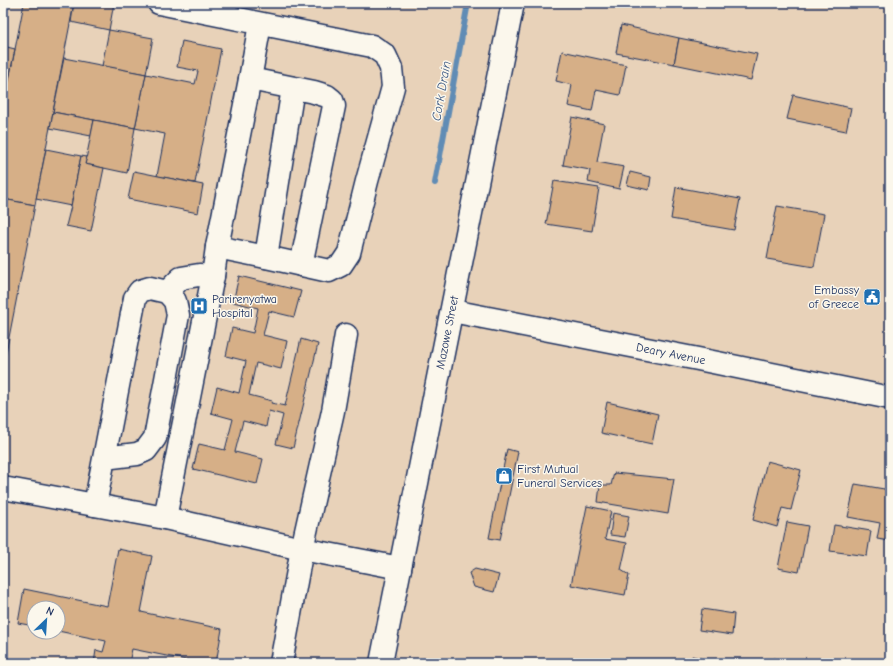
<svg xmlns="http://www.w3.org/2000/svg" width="893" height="666" font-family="'Comic Neue',sans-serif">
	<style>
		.built { fill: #e8d2b9; fill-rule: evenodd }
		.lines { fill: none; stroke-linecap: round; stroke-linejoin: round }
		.stream { stroke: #618cb5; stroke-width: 6 }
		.building { fill: #d6af87; stroke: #1b2f5e }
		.minor-casing { stroke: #1b2f5e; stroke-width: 25 }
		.minor { stroke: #fbf7ec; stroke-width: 22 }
		.labels { text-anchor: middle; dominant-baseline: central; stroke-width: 3; stroke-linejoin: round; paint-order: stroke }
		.poi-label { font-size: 12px; fill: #1b2f5e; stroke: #fbf7ec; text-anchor: start }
		.street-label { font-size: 12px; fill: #1b2f5e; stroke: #fbf7ec }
		.water-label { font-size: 13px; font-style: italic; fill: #385682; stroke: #fbf7ec }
	</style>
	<rect width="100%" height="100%" fill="#f0e1ce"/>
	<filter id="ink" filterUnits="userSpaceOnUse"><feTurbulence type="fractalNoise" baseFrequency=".025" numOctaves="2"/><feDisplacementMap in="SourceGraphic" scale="8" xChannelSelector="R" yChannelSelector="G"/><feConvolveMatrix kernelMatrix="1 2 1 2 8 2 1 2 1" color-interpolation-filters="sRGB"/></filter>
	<g filter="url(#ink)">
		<path class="built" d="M3,3H890V663H3ZM34,608H58V632H34Z"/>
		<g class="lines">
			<path class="stream" d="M435,183L468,3"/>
		</g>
		<g class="building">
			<path d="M24,3H74L35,205L3,199V111Z"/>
			<path d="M74,3H114L109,30L71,22Z"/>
			<path d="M621,25L679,38L674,64L616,53Z"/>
			<path d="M109,30L153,38L146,74L102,66Z"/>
			<path d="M679,38L757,54L751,80L674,64Z"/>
			<path d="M182,41L221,49L195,183L157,176L165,134L135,128L146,74L195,84L198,71L177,67Z"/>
			<path d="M3,46L15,49L7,88L3,87Z"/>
			<path d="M562,51L626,65L620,95L596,90L592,111L568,106L572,85L556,81Z"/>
			<path d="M64,58L146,74L135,128L53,112Z"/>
			<path d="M793,95L851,108L846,131L787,119Z"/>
			<path d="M53,112L94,120L91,136L50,128Z"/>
			<path d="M572,117L604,124L597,162L624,167L619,189L588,182L590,170L563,165Z"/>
			<path d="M94,120L135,128L127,173L85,164Z"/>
			<path d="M46,149L81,156L71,206L36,199Z"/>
			<path d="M81,156L87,157L85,164L104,168L91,231L66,226L71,206Z"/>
			<path d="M134,171L203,185L198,213L128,199Z"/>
			<path d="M630,172L651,177L649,190L627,185Z"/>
			<path d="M554,181L599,188L592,231L546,224Z"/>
			<path d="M676,187L740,199L734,230L671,219Z"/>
			<path d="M3,199L35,205L3,368Z"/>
			<path d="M777,206L824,214L814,267L767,259Z"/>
			<path d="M239,276L301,291L294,317L269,311L263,335L287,341L281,369L256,363L249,395L272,401L271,403L285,406L301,339L318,344L293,448L276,444L283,415L269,411L266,427L243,421L235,452L263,459L257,484L193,469L199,444L225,450L233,419L211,413L217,387L239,393L246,361L226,356L232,328L253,333L258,308L233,302Z"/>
			<path d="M607,402L658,414L652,444L601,433Z"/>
			<path d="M507,449L518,452L500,540L489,538Z"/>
			<path d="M767,461L801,470L791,510L782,508L777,527L753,520Z"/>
			<path d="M614,473L674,479L668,514L598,502L600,485H611Z"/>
			<path d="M855,484L890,490V541L877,539L880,523L848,517Z"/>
			<path d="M587,506L611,511L605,539L627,543L621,570L629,575L625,595L571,585Z"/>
			<path d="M613,513L629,516L625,537L610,535Z"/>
			<path d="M787,522L808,526L799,572L778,568Z"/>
			<path d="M834,525L871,531L867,556L830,551Z"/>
			<path d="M118,549L152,556L141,612L222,629L216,663H201L132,649L129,663H94L96,650L103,652L106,641L58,631V608H34V626L18,623L24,589L107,606Z"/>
			<path d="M475,569L499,575L494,592L474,587L469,573Z"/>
			<path d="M702,609L734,614L732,635L699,630Z"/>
			<path d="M692,656L719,663H691Z"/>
			<path d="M773,658L790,662L789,663H772Z"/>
		</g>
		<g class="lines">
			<defs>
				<g id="minor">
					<path d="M159,3L372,46L385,55L391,68L393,87L367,181L349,253L341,265L329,271L266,257L217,247"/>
					<path d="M250,79L314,92L327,96L332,100L334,106L301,265"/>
					<path d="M266,257L293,88"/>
					<path d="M167,292L181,278L199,275L213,276"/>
					<path id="s1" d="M452,311L698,359L890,398"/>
					<path d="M3,488L165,518L302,549L400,568"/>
					<path d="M95,505L135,298L140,291L150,288L167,292L175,301L178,315L155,438L146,450L137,454L104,458"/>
					<path d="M165,518L213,276L217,247L250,79L260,24"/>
					<path d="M281,663L302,549L333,411L346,335"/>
					<path id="s2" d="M381,663L513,3"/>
				</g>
			</defs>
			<use href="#minor" class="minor-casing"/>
			<use href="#minor" class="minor"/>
		</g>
	</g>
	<defs>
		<symbol id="civic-square" viewBox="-11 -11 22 22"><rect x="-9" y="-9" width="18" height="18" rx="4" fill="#1f6fb2" stroke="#fbf7ec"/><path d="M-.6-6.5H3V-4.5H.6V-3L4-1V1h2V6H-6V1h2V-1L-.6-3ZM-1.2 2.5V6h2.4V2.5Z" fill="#fff"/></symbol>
		<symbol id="hospital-square" viewBox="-11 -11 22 22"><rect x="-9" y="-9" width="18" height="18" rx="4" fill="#1f6fb2" stroke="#fbf7ec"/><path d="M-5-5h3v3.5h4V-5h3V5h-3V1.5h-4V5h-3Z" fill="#fff"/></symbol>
		<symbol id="shop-square" viewBox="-11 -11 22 22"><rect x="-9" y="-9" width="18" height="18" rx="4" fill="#1f6fb2" stroke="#fbf7ec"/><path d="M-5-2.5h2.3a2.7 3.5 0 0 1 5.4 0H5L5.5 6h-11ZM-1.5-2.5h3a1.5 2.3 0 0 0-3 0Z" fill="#fff"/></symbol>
	</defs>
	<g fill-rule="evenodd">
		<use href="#civic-square" x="862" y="287" width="20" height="20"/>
		<use href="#hospital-square" x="189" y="296" width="20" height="20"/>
		<use href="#shop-square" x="494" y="466" width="20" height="20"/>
	</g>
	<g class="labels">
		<g class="poi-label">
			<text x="859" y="290" text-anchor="end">Embassy<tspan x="859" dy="14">of Greece</tspan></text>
			<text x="212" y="299">Parirenyatwa<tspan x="212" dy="14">Hospital</tspan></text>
			<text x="517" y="469">First Mutual<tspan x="517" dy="14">Funeral Services</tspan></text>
		</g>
		<g class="street-label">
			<text stroke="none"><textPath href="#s2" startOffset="337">Mazowe Street</textPath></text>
			<text stroke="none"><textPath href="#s1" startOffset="223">Deary Avenue</textPath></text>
		</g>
		<g class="water-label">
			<text transform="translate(441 91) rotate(-80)">Cork Drain</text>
		</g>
	</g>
	<rect width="893" height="666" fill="none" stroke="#fbf7ec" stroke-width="16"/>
	<rect x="8" y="8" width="877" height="650" fill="none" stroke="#1b2f5e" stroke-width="1.5" filter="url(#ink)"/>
	<g transform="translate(46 620) rotate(25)"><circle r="19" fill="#fbf7ec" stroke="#a1a7b3"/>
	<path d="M0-3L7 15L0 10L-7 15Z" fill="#1f6fb2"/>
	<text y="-6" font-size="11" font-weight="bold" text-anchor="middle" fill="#1b2f5e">N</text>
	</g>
</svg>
